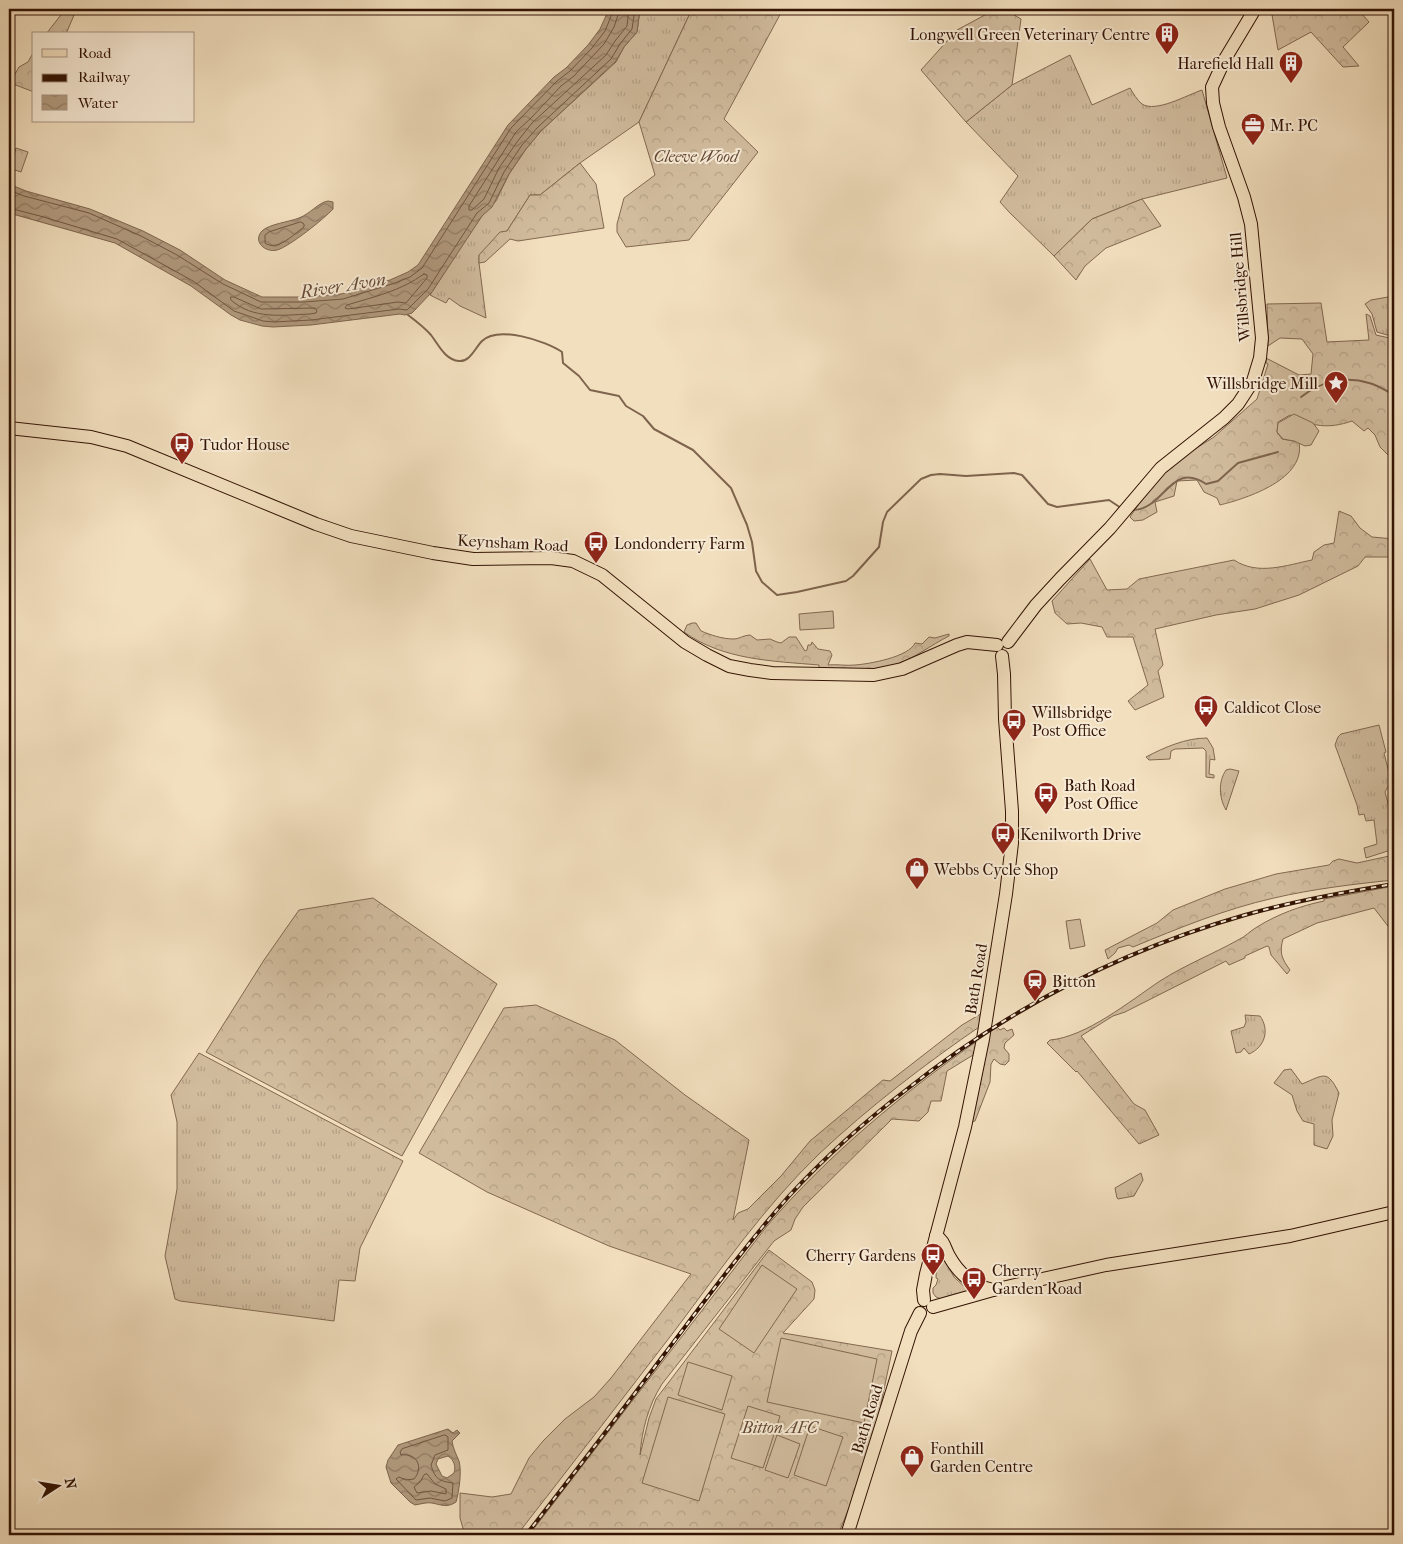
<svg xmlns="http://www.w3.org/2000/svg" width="1403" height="1544" font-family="'IM FELL French Canon',serif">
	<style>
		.grass { fill: url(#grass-tufts); stroke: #826850 }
		.forest { fill: url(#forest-crowns); stroke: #826850 }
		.garden { fill: #d1bc9e; stroke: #826850 }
		.water { fill: url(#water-waves); stroke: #7e644d; fill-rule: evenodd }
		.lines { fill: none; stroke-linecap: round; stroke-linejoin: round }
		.shore { stroke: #725640; stroke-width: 1 }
		.stream { stroke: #7e644d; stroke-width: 2 }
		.primary-casing { stroke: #321303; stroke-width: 14 }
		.primary { stroke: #f2dfbe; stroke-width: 12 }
		.rail-casing { stroke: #321303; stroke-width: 4 }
		.rail { stroke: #f7ead5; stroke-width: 2; stroke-dasharray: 5.5; stroke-linecap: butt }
		.labels { text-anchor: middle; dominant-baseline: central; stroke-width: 4; stroke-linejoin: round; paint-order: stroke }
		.poi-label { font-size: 16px; fill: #321303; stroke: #f7ead5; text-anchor: start }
		.park-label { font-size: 16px; font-style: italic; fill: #624632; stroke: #f7ead5 }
		.street-label { font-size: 16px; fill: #321303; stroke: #f7ead5 }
		.water-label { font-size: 18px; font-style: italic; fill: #654934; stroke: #f7ead5 }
	</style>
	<defs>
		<pattern id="grass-tufts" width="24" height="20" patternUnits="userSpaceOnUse" patternTransform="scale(1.25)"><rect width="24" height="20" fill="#d1bc9e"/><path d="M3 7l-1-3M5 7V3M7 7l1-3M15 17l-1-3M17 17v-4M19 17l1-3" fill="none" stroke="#b4a186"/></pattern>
		<pattern id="forest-crowns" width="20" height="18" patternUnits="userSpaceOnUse" patternTransform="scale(1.25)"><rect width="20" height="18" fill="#d1bc9e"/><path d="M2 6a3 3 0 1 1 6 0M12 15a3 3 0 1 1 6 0" fill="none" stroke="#b4a186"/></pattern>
		<pattern id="water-waves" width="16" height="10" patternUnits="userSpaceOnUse" patternTransform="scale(1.25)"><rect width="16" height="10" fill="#b19a7e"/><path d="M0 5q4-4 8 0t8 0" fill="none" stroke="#917c65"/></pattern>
	</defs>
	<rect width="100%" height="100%" fill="#f2dfbe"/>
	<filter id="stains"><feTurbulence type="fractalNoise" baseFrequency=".004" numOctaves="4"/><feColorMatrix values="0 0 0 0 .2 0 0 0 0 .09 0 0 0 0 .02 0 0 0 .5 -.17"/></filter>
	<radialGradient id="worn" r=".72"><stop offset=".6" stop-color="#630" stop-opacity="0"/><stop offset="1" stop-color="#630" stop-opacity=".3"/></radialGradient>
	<g class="grass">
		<path d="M640,9H692L639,122L580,163L540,195H530L507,231L479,255V263L486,318L460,306L449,298L446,303L430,295L468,236L482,216L496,201L509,174L526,149L541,131L616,62L624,47L637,32Z"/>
		<path d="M64,11L74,15L66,34H46Z"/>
		<path d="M1070,55L1092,105L1130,88C1133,93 1137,100 1142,104C1156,113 1187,95 1202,90L1227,178L1142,199L1092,219L1054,256L1009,212L1000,202L1018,176L966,122L1012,85Z"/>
		<path d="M1388,297L1394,298V337L1377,332L1372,314L1365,304L1371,300Z"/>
		<path d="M1379,725L1386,752L1384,753L1391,781L1385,792L1392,819L1389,824L1394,849L1366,858L1364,848L1377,844L1374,820L1366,821L1364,814L1359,815L1357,805L1335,745L1338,737L1341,734Z"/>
		<path d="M1207,738L1213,748L1215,760L1210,759L1209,774L1214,775V778L1206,777V751L1203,748L1175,749L1171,751L1170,759L1149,760L1146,757C1165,747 1186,738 1207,738Z"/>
		<path d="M1230,769L1239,771L1226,810C1219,798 1218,782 1226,770Z"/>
		<path d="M1245,1015L1260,1016C1270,1030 1265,1047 1249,1054L1244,1048L1241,1052L1236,1053L1231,1031L1244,1027L1246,1022Z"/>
		<path d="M199,1053L403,1161L360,1248L355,1281L339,1280L334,1321L180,1301L175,1299L165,1256L177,1189V1122L171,1095Z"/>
		<path d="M1291,1069L1302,1084C1324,1075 1327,1069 1339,1093L1332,1120L1333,1136L1327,1149L1314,1145V1124L1303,1121L1297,1111L1292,1095L1274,1083L1284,1070Z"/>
		<path d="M1141,1173L1143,1180L1134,1196L1118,1199L1117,1198L1115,1188Z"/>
		<path d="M937,1251H939L954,1277L969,1291L941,1299L936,1297L933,1293V1288L936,1285L938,1279L936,1278Z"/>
	</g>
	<g class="forest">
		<path d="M692,9H783L724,119L758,152L689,240L626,247L617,232V224L624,198L655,175L639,122Z"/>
		<path d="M996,9H1009L1011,13L1021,19L1012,85L966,122L921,70L957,30Z"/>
		<path d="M1271,9H1366L1362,14L1369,22L1343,47L1359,66L1343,67L1311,32L1278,50Z"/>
		<path d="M34,51V92L13,84L11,81L19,67L28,62Z"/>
		<path d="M16,148L28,152L21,172L9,168Z"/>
		<path d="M580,163L596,184L604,228L518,241L510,239L485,262L479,263V255L500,232L507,231L530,195H540Z"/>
		<path d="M1142,199L1161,226L1106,248L1085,266L1076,280L1054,256L1092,219Z"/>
		<path d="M1321,303L1327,342L1369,340L1366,314L1370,316L1376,335L1394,339V461L1380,447L1375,435L1368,428L1364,431L1352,421C1329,429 1312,427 1290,415L1278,422L1277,432L1282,439L1299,442C1306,479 1248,498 1220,505L1217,498L1204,492L1197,480L1177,481L1174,496L1155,502L1157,512L1143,520L1134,521L1130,517L1147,492L1171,464L1214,437L1257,399L1268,364L1266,363V358L1299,375L1311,374L1313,354L1302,339L1280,338L1268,346L1267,304Z"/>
		<path d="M1339,511L1351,516L1360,528L1372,537L1394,539V559L1388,557H1365L1358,566L1299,595L1255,609L1216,615L1155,629L1163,665L1158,671L1164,697L1135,710L1128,701L1148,685L1133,637H1107L1102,627L1081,623L1067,624L1055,613L1052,601L1090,559L1107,590L1127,589L1139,579L1234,560C1258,576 1287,565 1312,560L1314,552L1324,545L1334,543Z"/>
		<path d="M692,623H696L701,631C711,635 722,639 734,639C739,639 744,635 750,635L757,640L770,639L777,642L781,643L789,637H796L805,651L807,650L808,645H811L812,642L818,649L830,651L832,655L828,665C837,664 846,666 855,665C869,664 909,657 915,643L922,644L929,637L935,638L949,634V636C931,645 915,658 897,664C872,672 845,670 819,670V665C772,661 723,660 684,632L687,625Z"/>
		<path d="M1394,855V880C1354,884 1313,889 1274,898C1225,909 1179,928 1133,947L1129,945L1118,948L1115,953L1108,959L1105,950L1157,923L1173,910L1225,889L1276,874L1329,865L1333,861L1339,859L1357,863Z"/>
		<path d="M1394,886V934L1374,908L1317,923L1283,939C1279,953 1282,959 1290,970L1287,974L1271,955L1269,947L1267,946L1245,956V958L1229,965L1226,961L1125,1012L1113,1016L1081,1036L1134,1104L1145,1110L1159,1135L1139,1144L1077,1071L1076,1072L1047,1043L1050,1040C1086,1037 1130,1001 1160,981C1185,965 1213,954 1238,940C1245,937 1250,931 1257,927C1278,914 1300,906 1324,901V899Z"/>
		<path d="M373,898L497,984L402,1156L206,1052L264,960L299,910Z"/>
		<path d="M536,1005L615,1040L685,1095L749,1140L733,1220L738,1213L748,1209L781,1176L810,1141L883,1080L890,1081L962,1025L984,1012L982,1025C925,1064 869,1107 819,1154C765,1206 721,1269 676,1329C623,1398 570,1467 517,1535H465L460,1518V1493L492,1497L511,1494L529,1458L543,1441L565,1419L594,1397L611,1378L691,1274L609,1246L487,1192L419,1153L504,1008Z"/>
		<path d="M997,1027L1000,1030L1004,1028L1007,1031L1012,1029L1014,1035L1005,1043L1004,1048L1009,1054V1061L1005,1065L1000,1064L994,1059L991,1064L990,1082L975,1121L972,1122L989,1032Z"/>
		<path d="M980,1039L978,1052L947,1071L941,1101H931L928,1112L919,1121L892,1119L803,1207L795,1219L791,1230L774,1241L662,1384C648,1406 642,1430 640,1455L649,1418L656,1399L769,1250L812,1282L815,1290L814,1299L783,1333L892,1351L873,1442L862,1476L838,1535H529L767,1226C829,1154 903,1093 980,1039Z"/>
	</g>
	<g class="garden">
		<path d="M1294,414L1313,423L1319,431L1311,445L1305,446L1294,441L1283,439L1277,432L1278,423Z"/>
		<path d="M833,611L834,628L800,630L799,614Z"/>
		<path d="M1080,919L1085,946L1070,949L1066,921Z"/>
		<path d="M762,1265L797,1289L754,1353L719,1329Z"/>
		<path d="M781,1338L877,1359L864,1423L767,1402Z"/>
		<path d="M688,1362L732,1376L722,1410L678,1395Z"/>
		<path d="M668,1397L725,1414L699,1501L642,1483Z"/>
		<path d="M748,1406L780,1416L763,1468L731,1458Z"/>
		<path d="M810,1426L843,1437L826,1486L794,1475Z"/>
		<path d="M777,1435L800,1444L788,1478L765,1470Z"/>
	</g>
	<g class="water">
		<path d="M609,9H640L637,32L624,47L616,61L541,131L526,149L509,174L492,207L482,216L432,292L412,313L405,315L400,314L311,325L273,327L262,326L240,320L231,315L191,286L115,243L9,213V184L26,191L90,209L143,231L180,250L225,280L262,297H304L341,294L390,280L408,272L418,265L508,125L554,77L566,68L588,45L600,29Z"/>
		<path d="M328,201L333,202V209C325,218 289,247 277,250C266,253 252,242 262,231C269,224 289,222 299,218C310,214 319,202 328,201Z"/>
		<path d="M448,1429L453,1433L457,1430L460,1433L452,1441C453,1448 456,1454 459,1461C462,1471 459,1492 456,1502C447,1508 442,1505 432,1503C427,1502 421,1504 415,1505L410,1502L391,1483L386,1467L388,1460L398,1445ZM448,1456C454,1460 456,1466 454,1473L447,1478L442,1476L436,1464L438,1459Z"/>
	</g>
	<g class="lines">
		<g class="shore">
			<path d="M620,9L614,27L604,44L574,76L561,86L532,117L516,132L469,206V210H472L484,199L499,168L517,142L532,123L606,55L615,41L627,26L629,9"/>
			<path d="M9,190L24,196L89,213L141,236L177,255L223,284L261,302H304L343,299L392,284L410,277L422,268L511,128L557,81L570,71L592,48L605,31L614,9"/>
			<path d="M9,208L40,216L117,239L193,281L234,311L263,321L274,322L311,320L399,309L407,310L428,289L477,213L489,203L504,172L522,145L538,127L611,59L620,44L632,29L635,9"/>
			<path d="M301,222L304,224V227C294,234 277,252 265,243V235L269,232Z"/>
			<path d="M424,274L427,275V278L406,303L398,302L348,309L345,308L347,305C373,297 401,291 424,274Z"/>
			<path d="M231,297H234L261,309L315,308L317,311L316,313L310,314C283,315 253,320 231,300Z"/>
			<path d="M445,1435L448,1437V1450L435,1455L431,1465C435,1479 439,1481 453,1483L452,1498L445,1501L430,1498L416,1500L396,1479L399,1477L406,1480L414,1479C424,1467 417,1453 401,1455L400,1452L402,1449Z"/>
			<path d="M427,1474L435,1484L446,1489V1494L431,1491L417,1493L414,1487L420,1482L424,1475Z"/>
		</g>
		<g class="stream">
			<path d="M408,315C416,321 425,328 431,335C438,344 445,360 459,361C470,362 475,348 482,341C498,325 546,341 562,352L563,363L579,376L590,390L619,396L626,406L643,416L654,429L693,450L731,488L747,525L752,542L756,571L762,582L777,595L797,592L846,581L853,576L879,547L883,522L887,512L921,479L931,475L940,474L966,476L1014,473L1022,475L1048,504L1057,507L1109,500L1121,508"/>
			<path d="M1301,397C1320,382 1345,375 1369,383C1378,385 1386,391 1394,395"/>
			<path d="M1133,510C1164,510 1171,460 1206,484L1218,481L1238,463L1278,452"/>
		</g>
		<defs>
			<g id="primary">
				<path d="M9,428L91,437L127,446L316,524L351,536L433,553L473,559L551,558L573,561L602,575L685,642L707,655L729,666L750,670L772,673L874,675L902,669L957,645L967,642L997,645"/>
				<path d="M1008,642L1036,605L1060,579L1110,528L1161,468L1224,418L1238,404L1253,381L1260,358L1262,338L1251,224L1244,197L1219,127L1213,103L1212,87L1225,59L1255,9"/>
				<path d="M936,1236C944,1240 945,1249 949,1256C959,1274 973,1286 993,1290"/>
				<path d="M924,1300L923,1290L926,1274L965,1127L983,1039L1006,894L1012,843V811L1005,719L1004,674L1002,656"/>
				<path d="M933,1307L993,1290L1106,1265L1290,1236L1394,1212"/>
				<path d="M847,1535L911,1331L920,1313"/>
			</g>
		</defs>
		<use href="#primary" class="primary-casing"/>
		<use href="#primary" class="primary"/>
		<defs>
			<path id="rail" d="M526,1535C572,1476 618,1416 663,1356C704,1302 744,1247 789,1196C825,1157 864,1122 906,1090C1008,1009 1119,951 1245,915C1294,901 1344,892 1394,884"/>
		</defs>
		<use href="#rail" class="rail-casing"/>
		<use href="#rail" class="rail"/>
	</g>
	<defs>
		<symbol id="building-pin" viewBox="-11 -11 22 30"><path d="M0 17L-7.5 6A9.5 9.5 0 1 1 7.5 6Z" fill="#8f2418" stroke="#f7ead5"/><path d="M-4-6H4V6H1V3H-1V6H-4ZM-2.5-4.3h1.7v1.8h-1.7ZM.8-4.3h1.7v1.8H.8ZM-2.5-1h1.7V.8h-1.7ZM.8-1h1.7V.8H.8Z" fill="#fff"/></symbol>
		<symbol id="office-pin" viewBox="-11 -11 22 30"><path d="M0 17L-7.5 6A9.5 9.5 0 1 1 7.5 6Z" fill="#8f2418" stroke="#f7ead5"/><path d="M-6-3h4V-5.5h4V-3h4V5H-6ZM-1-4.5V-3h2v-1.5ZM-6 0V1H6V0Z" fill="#fff"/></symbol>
		<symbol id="sight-pin" viewBox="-11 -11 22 30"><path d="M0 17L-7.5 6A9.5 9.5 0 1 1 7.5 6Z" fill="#8f2418" stroke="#f7ead5"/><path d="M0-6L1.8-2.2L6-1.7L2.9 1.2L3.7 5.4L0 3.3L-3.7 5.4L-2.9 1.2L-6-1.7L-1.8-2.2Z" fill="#fff"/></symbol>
		<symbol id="bus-pin" viewBox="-11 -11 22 30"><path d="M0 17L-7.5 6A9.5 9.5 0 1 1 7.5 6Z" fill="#8f2418" stroke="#f7ead5"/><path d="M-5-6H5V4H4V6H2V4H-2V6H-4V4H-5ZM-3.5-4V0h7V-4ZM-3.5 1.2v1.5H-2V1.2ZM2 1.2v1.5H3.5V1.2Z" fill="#fff"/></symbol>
		<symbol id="shop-pin" viewBox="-11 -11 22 30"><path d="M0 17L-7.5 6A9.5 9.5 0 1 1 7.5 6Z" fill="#8f2418" stroke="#f7ead5"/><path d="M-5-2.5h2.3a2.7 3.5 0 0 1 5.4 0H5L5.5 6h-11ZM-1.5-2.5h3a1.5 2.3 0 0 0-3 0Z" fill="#fff"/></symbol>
		<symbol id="station-pin" viewBox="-11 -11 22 30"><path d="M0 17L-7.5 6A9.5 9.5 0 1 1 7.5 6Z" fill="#8f2418" stroke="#f7ead5"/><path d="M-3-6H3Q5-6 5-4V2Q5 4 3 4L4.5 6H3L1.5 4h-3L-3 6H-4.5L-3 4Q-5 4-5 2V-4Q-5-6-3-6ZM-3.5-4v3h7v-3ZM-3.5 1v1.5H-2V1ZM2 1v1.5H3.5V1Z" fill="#fff"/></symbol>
	</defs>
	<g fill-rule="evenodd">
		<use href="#building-pin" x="1153" y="20" width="28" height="38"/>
		<use href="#building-pin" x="1277" y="49" width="28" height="38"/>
		<use href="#office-pin" x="1239" y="111" width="28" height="38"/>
		<use href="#sight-pin" x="1322" y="369" width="28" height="38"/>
		<use href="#bus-pin" x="168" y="430" width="28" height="38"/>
		<use href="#bus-pin" x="582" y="529" width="28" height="38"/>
		<use href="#bus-pin" x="1192" y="693" width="28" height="38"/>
		<use href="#bus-pin" x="1000" y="707" width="28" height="38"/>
		<use href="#bus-pin" x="1032" y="780" width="28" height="38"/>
		<use href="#bus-pin" x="989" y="820" width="28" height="38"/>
		<use href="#shop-pin" x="903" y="855" width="28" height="38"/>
		<use href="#station-pin" x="1021" y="967" width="28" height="38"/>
		<use href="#bus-pin" x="919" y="1241" width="28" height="38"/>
		<use href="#bus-pin" x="960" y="1265" width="28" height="38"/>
		<use href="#shop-pin" x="898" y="1443" width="28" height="38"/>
	</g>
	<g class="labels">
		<g class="poi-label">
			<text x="1150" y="34" text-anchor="end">Longwell Green Veterinary Centre</text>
			<text x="1274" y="63" text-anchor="end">Harefield Hall</text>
			<text x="1270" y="125">Mr. PC</text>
			<text x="1318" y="383" text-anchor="end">Willsbridge Mill</text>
			<text x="200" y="444">Tudor House</text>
			<text x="614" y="543">Londonderry Farm</text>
			<text x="1224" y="707">Caldicot Close</text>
			<text x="1032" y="712">Willsbridge<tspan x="1032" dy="18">Post Office</tspan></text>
			<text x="1064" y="785">Bath Road<tspan x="1064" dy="18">Post Office</tspan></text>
			<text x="1020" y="834">Kenilworth Drive</text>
			<text x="934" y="869">Webbs Cycle Shop</text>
			<text x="1052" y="981">Bitton</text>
			<text x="916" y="1255" text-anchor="end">Cherry Gardens</text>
			<text x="992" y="1270">Cherry<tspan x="992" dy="18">Garden Road</tspan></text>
			<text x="930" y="1448">Fonthill<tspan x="930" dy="18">Garden Centre</tspan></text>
		</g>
		<g class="park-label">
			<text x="696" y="156">Cleeve Wood</text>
			<text x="780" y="1427">Bitton AFC</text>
		</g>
		<g class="street-label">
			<text transform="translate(1240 287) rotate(-95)">Willsbridge Hill</text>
			<text transform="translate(513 543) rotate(3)">Keynsham Road</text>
			<text transform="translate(976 979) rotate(-81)">Bath Road</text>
			<text transform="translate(867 1419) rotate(-73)">Bath Road</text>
		</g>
		<g class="water-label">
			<text transform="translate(343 286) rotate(-9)">River Avon</text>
		</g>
	</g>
	<rect width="1403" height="1544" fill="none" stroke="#f2dfbe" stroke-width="30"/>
	<rect x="10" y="10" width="1383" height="1524" fill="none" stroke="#321303" stroke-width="2.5"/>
	<rect x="15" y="15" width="1373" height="1514" fill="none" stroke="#321303"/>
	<rect x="32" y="32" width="162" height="90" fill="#f7ead5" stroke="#a89481"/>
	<rect x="42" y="49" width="25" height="8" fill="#f2dfbe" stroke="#a89481"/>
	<text x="78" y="58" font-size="15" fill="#321303">Road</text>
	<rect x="42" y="74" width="25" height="8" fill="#321303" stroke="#a89481"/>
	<text x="78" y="82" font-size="15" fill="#321303">Railway</text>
	<rect x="42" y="95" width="25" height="15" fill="url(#water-waves)" stroke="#a89481"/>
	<text x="78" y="108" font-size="15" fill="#321303">Water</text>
	<g transform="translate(58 1486) rotate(78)" stroke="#f7ead5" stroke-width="4" paint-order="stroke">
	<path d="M0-4L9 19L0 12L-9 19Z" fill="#321303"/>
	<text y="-8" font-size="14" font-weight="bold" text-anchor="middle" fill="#321303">N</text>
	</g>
	<rect width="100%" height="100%" filter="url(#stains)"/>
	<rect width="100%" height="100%" fill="url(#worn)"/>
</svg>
